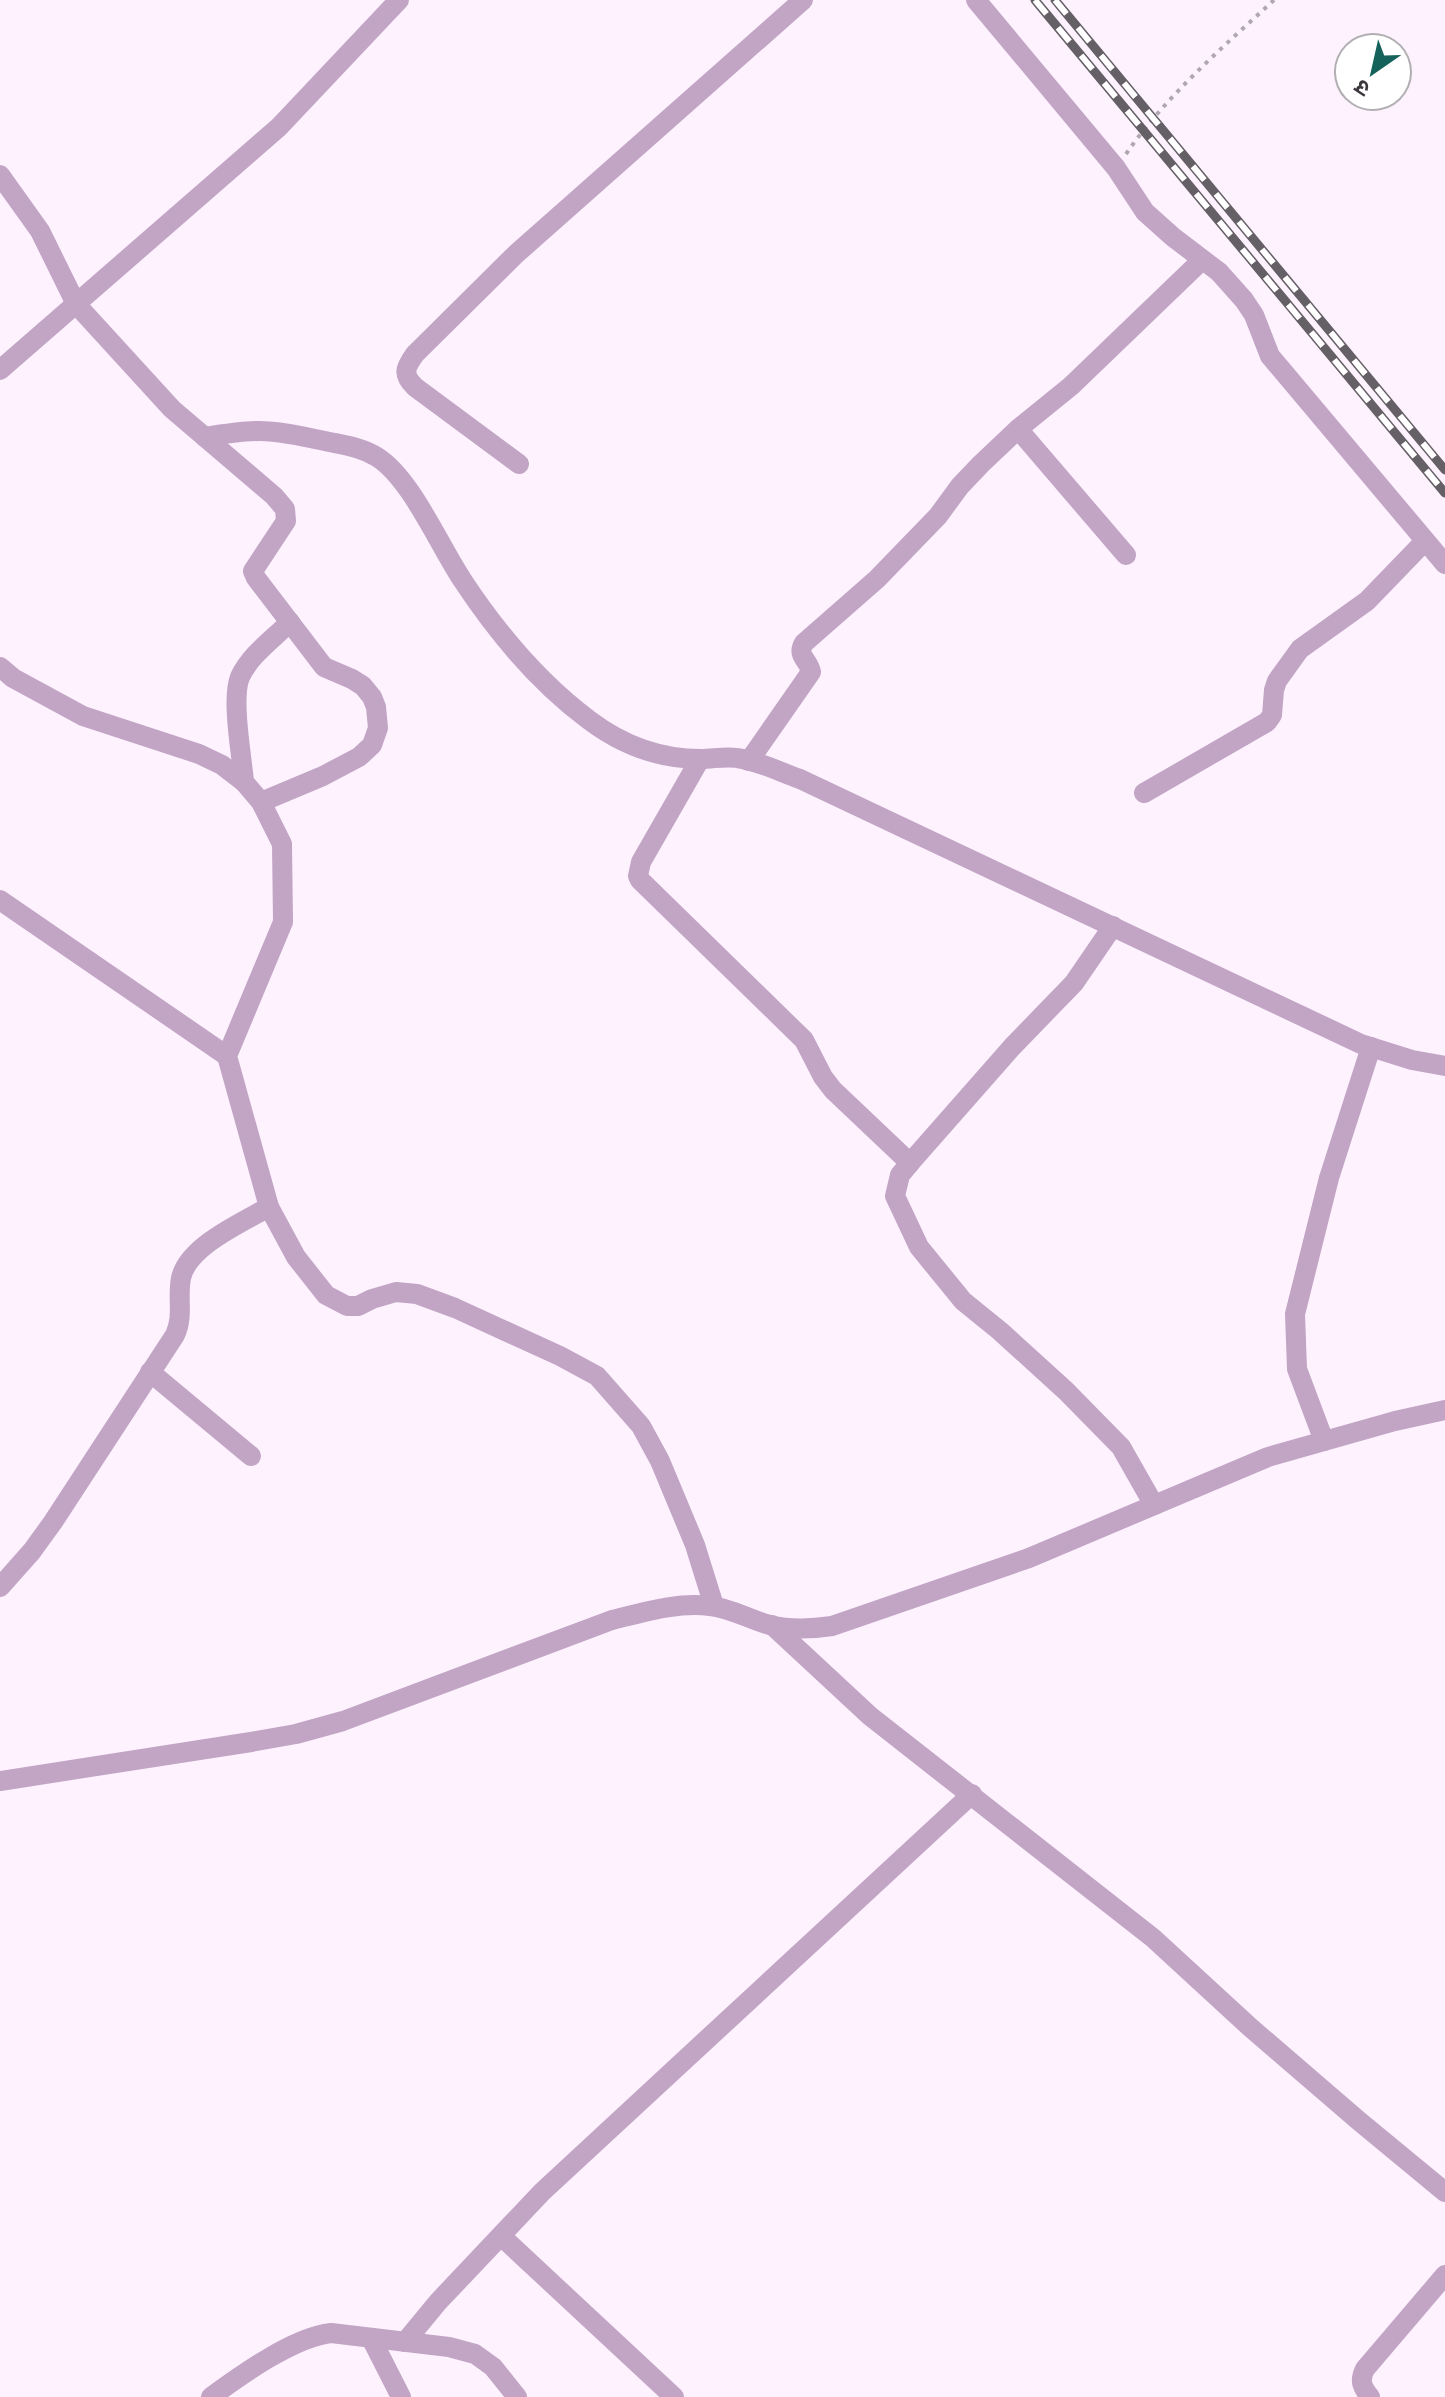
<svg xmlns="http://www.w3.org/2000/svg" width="1445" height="2397" font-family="Arial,'Noto Sans Devanagari',sans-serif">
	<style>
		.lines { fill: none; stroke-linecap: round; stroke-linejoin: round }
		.path { stroke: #b0a7b1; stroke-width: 4; stroke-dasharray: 4 6; stroke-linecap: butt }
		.minor { stroke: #c2a4c5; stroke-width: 20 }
		.tertiary { stroke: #c2a4c5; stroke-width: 20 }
		.rail-casing { stroke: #655f66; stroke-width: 9 }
		.rail { stroke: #fff; stroke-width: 6; stroke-dasharray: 18; stroke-linecap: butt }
	</style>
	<rect width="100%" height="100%" fill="#fef2ff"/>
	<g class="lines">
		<path class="path" d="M1126,154C1166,96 1222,48 1274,0"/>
		<g class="minor">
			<path d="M976,0L1116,168L1145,212L1173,237L1219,272L1244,300L1254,315L1270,356L1445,564"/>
			<path d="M0,175L40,231L76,304L172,409L274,496L285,509L286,521L253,571L256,578L324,667L352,679L363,686L372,697L376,707L378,728L372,745L359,757L323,776L261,802"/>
			<path d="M0,370L279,127L399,0"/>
			<path d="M1018,429L1126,555"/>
			<path d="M205,437C223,434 241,431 260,431C282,431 304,437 325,441C343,445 361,447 377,457C411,478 440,547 463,581C498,634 538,682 589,720C622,745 659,759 701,759C713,759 725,756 737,758C759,761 780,772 800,779L1361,1044L1412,1060L1445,1066"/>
			<path d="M519,464L415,387C402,374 405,368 415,354L516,254L803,0"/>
			<path d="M0,667L13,678L83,716L199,754L222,765L244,782L261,802L282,844L283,922L227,1056L269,1207L296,1257L326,1295L347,1306H358L372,1299L396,1292L417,1294L455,1308L560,1356L597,1376L641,1426L660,1461L695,1545L714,1606"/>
			<path d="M700,759L641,862L638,876L640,880L804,1040L823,1077L833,1090L910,1163"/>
			<path d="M749,761L811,672C809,660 796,656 804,643L877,579L938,516L960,486L981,464L1018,429L1071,386L1202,260"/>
			<path d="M244,782C242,757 231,699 240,677C250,655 273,639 290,622"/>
			<path d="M1144,793L1267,722L1272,715L1274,690L1277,681L1300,649L1367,601L1425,541"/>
			<path d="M0,900L227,1056"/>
			<path d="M1113,926L1074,983L1012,1047L910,1163L900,1175L895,1196L919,1247L963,1301L1000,1331L1066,1391L1121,1447L1154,1505"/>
			<path d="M150,1372L251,1456"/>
			<path d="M1324,1441L1297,1369L1295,1314L1329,1178L1371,1047"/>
			<path d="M0,1587L32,1551L53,1522L175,1335C184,1316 177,1298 181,1278C188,1246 243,1222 269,1207"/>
			<path d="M772,1625L870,1716L1153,1938L1251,2028L1359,2121L1445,2192"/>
			<path d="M501,2236L674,2397"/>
			<path d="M371,2338L401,2397"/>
			<path d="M405,2342L438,2302L542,2192L972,1794"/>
			<path d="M211,2397C241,2375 294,2337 331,2333L449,2347L475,2354L493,2367L517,2397"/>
			<path d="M1370,2397C1362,2387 1359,2381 1365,2369L1445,2275"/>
		</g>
		<path class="tertiary" d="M0,1781L251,1742L296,1734L343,1721L612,1620C645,1612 677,1602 710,1606C731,1608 750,1620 770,1625C790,1630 812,1629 832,1626L1029,1558L1268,1457L1395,1421L1445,1410"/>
		<defs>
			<g id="rail">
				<path d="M1035,0L1445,493"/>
				<path d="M1055,0L1445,470"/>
			</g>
		</defs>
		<use href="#rail" class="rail-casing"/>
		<use href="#rail" class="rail"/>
	</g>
	<g transform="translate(1373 72) rotate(214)"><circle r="38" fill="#ffffff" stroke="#b1afb2" stroke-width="2"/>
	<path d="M0-6L14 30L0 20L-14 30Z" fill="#15625b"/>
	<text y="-12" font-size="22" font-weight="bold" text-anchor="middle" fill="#3d383e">उ</text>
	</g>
</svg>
